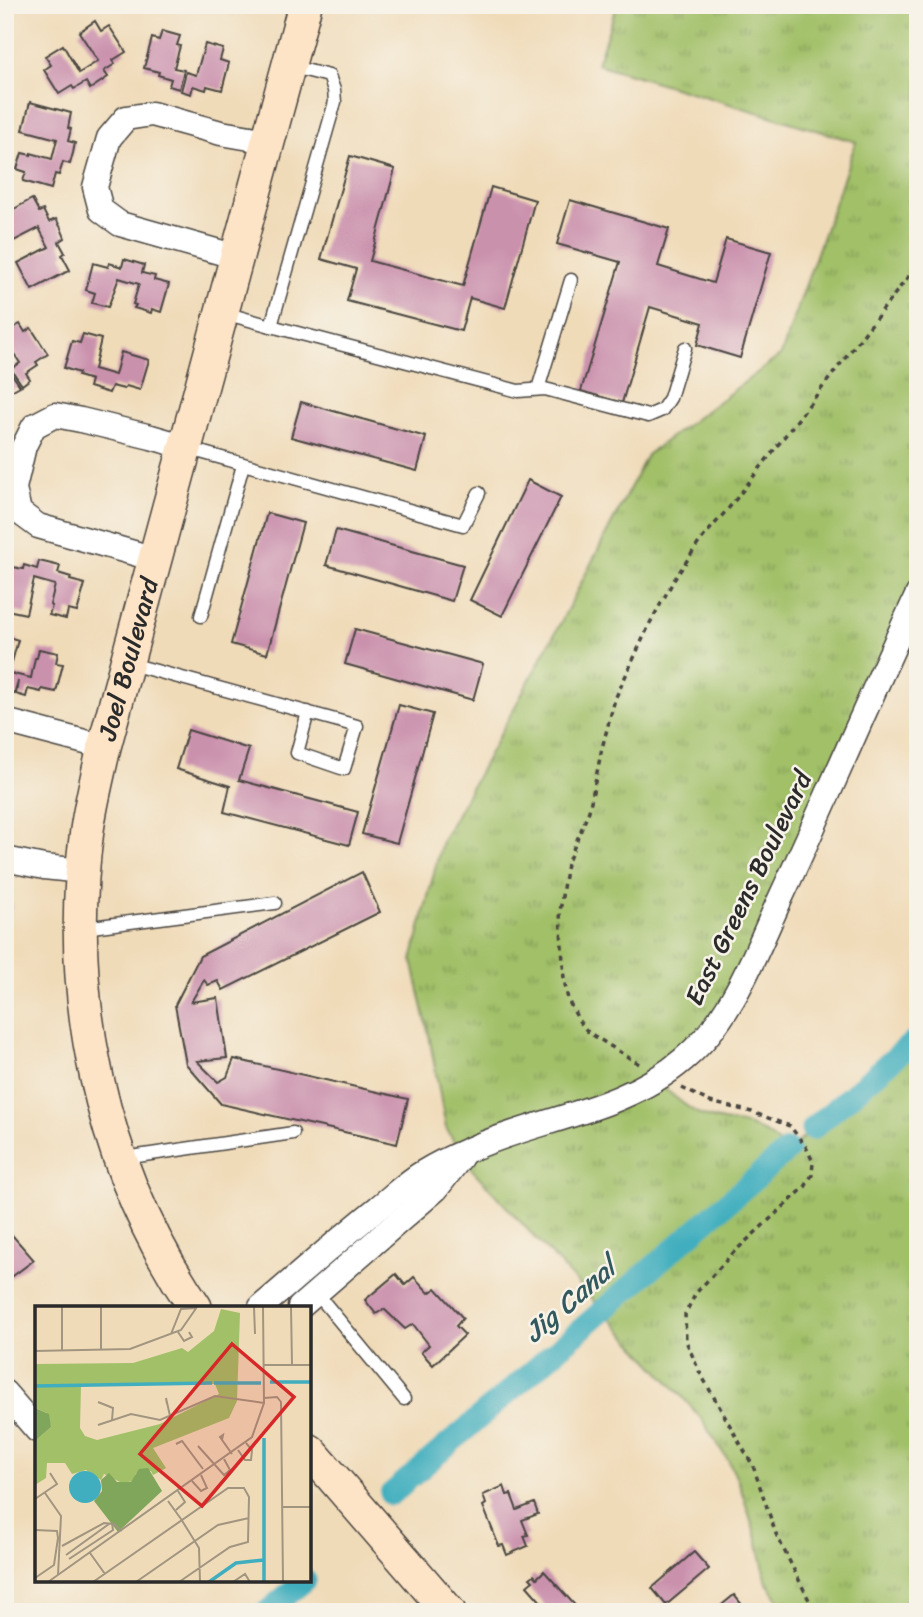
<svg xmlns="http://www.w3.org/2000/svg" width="923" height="1617" font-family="Sriracha,sans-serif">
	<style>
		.grass { fill: url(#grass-tufts); stroke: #66764a; stroke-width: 2 }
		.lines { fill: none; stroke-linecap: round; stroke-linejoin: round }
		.canal { stroke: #40aebe; stroke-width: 23 }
		.building { fill: #ca91ad }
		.lane-casing { stroke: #494540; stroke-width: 15 }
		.street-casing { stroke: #494540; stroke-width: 27 }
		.secondary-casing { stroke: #494540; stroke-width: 36 }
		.path { stroke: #494540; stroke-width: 3.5; stroke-dasharray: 5 5; stroke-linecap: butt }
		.lane { stroke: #fff; stroke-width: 12 }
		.street { stroke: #fff; stroke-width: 24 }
		.secondary { stroke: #fee4c6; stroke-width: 33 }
		.labels { text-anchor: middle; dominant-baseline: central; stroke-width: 5; stroke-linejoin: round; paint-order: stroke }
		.street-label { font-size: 26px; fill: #2b2b2b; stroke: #f7f3e8 }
		.water-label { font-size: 28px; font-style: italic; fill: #32595e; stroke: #f7f3e8 }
		.inset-river { fill: none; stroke: #40aebe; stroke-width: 3.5 }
		.inset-road { fill: none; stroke: #a19580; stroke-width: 2 }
		.view { fill: #d62828; fill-opacity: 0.15; stroke: #d62828; stroke-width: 3.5 }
		.inset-edge { fill: none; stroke: #2b2b2b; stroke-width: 3.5 }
	</style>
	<defs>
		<pattern id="grass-tufts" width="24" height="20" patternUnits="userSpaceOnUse" patternTransform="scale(1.75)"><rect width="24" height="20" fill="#a1c068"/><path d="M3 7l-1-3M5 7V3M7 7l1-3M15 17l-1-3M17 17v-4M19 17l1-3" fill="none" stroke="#839c56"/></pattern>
	</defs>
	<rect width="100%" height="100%" fill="#f7f3e8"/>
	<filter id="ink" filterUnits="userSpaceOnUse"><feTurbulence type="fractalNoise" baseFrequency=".0143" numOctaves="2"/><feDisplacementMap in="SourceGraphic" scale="14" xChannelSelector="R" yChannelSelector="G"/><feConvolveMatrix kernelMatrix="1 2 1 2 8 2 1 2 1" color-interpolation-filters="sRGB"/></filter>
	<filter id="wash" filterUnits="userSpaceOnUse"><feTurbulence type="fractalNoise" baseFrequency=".00686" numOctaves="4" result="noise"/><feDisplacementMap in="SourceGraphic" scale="28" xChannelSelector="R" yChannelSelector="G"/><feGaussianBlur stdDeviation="1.57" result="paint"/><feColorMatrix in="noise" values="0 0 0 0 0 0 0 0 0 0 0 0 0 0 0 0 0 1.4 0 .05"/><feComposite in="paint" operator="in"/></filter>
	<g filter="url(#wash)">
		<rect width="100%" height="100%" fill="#f0dbb9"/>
		<path class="grass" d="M617,5H918V588L727,1021L667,1079L666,1090C677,1098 689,1110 702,1115C713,1120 723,1121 735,1123C754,1125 774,1136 787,1151L918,1042V1612H787L767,1583L757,1539L739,1483L729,1462L700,1417L680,1394L467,1164L446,1128L429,1035L412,960L442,841L561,622L647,455L781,355L856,142L597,64Z"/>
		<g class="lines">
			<g class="canal">
				<path d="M812,1129L918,1038"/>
				<path d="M391,1494L788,1150"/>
				<path d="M267,1612L305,1580"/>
			</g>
		</g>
		<g id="blocks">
			<g class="building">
				<path d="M216,5H235L233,14L215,9Z"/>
				<path d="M95,21L101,31L109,26L126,52L113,60L115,64L104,71L108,77L90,89L86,82L74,89L72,86L59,94L44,70L51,65L45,56L63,45L79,73L98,61L79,32Z"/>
				<path d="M162,31L180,36L177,45L180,46L174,68L184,70L179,89L169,86L171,79L158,75L159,72L144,68L152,38L159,40Z"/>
				<path d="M205,44L223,49L220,60L229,63L222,90L207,86L206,90L193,86L191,94L181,91L186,72L196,75Z"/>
				<path d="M30,102L71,113L68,128L71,129L68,141L75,143L73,153L70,164L63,162L59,175L55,174L51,189L23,181L26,172L17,169L22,153L31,155V153L52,159L57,139L23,130Z"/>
				<path d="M350,156L395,169L370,261L463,286L491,187L535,200L505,308L470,298L461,331L347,301L356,269L321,259Z"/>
				<path d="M32,199L39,212L43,210L49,222L56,219L61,228L65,238L59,242L65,253L62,255L70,270L32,290L18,263L49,247L39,228L12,242L5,230V214Z"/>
				<path d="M570,200L669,229L658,266L713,283L726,239L771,252L740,358L697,345L703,323L650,307L622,403L581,391L620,262L557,244Z"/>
				<path d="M124,259L144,265L142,273L155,276L154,280L169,284L161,312L152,309L151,313L134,308L136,305L133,304L139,284L119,278L108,307L92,303L95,293L86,290L93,263L108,267L109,263L122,267Z"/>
				<path d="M20,324L25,332L31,328L48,354L36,362L38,365L26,373L30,379L22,385L11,369L20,363L5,340V333Z"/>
				<path d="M83,334L101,339L94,369L115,375L121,352L149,360L140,390L126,386L124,389L112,386L109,393L89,387L91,380L78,376L79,373L64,368L72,341L80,343Z"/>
				<path d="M9,370L20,386L11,391L7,385L5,386V372Z"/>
				<path d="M301,402L426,437L417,471L291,437Z"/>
				<path d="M528,480L561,497L502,616L470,600Z"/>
				<path d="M267,513L303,523L267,654L231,644Z"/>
				<path d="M336,530L463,565L452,601L326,565Z"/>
				<path d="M39,561L60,566L58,573L71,577L70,580L85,584L77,612L68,610L66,619L49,615L52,606L50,605L55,585L34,579L26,614L7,610L10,598L5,597V578L8,566L23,569L24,565L37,569Z"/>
				<path d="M355,629L483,664L473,700L345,664Z"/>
				<path d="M5,636L18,640L9,673L31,678L35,658H37L39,649L58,653L56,663L63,664L56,692L42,689L41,692L28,689L26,697L16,694L18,681L14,694L5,692L7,684H5Z"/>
				<path d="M399,705L433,714L397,843L362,834Z"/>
				<path d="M188,730L249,749L239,780L358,812L349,845L224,812L230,786L176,769Z"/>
				<path d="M362,872L380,912L223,990L218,981L208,985L204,980L191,1002L218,998L227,1058L197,1061L218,1082L227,1077L234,1059L408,1099L397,1144L221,1104L186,1064L175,1005L200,956Z"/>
				<path d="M5,902L12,904L6,928L5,927Z"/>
				<path d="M5,1227L34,1260L5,1282Z"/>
				<path d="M396,1274L405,1285L414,1277L429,1293L436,1288L463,1318L456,1326L465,1335L433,1365L421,1352L429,1345L413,1324L405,1329L384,1309L376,1314L365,1300Z"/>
				<path d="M504,1486L507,1495L511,1494L517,1510L534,1503L538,1514L522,1520L528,1535L524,1536L528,1546L507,1555L503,1545L499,1546L483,1506L486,1504L483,1495Z"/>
				<path d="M694,1552L709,1569L666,1605L652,1588Z"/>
				<path d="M544,1571L581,1612H550L527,1586L533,1581L530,1578L534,1575L537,1578Z"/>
				<path d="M734,1595L748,1612H713Z"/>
			</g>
		</g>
	</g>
	<g filter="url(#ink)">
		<use href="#blocks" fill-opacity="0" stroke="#494540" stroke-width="2"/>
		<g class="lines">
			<defs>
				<g id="lane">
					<path d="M224,313L271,326L335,102L334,90L329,76L289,66"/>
					<path d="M271,326L518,391L545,389L648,416L662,410L670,398L685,348"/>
					<path d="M538,389L571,280"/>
					<path d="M186,448L463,525L479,493"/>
					<path d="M201,616L243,465"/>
					<path d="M127,663L357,726L344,769L297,753L308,712"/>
					<path d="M84,928L275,903"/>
					<path d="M124,1158L293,1133"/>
					<path d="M314,1290L404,1399"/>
				</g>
				<g id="street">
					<path d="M237,257L120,224L101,210L95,187L109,138L126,118L152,114L221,133L268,141"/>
					<path d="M155,559L38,526L19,512L14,488L24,446L34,426L55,415L81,420L151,437L186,447"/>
					<path d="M5,721L104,747"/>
					<path d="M5,859L44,867L82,871"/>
					<path d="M261,1307C300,1274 338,1240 378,1208C393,1196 407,1182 424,1172C437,1164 452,1157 466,1151C538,1118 623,1112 684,1059C733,1018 755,953 781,897C828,797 871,694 918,594"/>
					<path d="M300,1307L436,1189L461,1157"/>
					<path d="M5,1393L37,1430"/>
				</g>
				<g id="secondary">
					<path id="s1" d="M195,1307C101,1169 64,996 87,830C91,802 98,775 104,747L305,5"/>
					<path d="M310,1451L449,1612"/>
				</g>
			</defs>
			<use href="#lane" class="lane-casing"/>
			<use href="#street" class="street-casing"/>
			<use href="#secondary" class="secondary-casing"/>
			<g class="path">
				<path d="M639,1064L588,1032L579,1021L568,1000L564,979L560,913L563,888L567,864L589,811L602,748L615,699L650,623L674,580L700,541L733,503L918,264"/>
				<path d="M682,1088L710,1102L752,1112L790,1126L806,1147L813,1162L812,1175L805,1187L734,1252L696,1293L685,1314L686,1341L699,1371L753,1466L776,1534L815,1612"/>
			</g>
			<use href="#lane" class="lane"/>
			<use href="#street" class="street"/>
			<use href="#secondary" class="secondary"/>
		</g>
	</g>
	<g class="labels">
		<g class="street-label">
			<text stroke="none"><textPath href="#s1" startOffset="676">Joel Boulevard</textPath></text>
			<text transform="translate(748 888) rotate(-64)">East Greens Boulevard</text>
		</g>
		<g class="water-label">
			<text transform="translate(570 1300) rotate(-41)">Jig Canal</text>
		</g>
	</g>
	<g transform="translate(35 1306)">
		<rect width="276" height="276" fill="#f0dbb9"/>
		<path d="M186,3L205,7L202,95L194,112L118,142L131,162L118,169L116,165L101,167L99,175L87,177L69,168L66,174L51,164L37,168L30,157H12L11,172L0,179V135L16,121L12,107L0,102V58L98,57L147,42L153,46L179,25ZM180,78L184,88L125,118L62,134L50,130L45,122L46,79Z" fill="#a1c068" fill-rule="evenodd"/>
		<path d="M0,102L14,108L16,121L0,135ZM113,162L127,185L83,226L59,195L67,185L66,174L74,167L82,176H96L104,163Z" fill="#80a65c"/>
		<path d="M34 181a16 16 0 1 1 32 0a16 16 0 1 1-32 0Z" fill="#40aebe"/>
		<path class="inset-river" d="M235,76H277M179,77H226M0,80L177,77M229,132V276M174,276L201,257L229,254"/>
		<path class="inset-road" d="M66,1V44M219,1L220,28M256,1L257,59M143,26L149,35L157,31L154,26M136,28L146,3L161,2M27,44V1M0,45L95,43L146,24L162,1M229,59H277M229,92L242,91L246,96L248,276M63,96L78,102L77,114M132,98L131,92L135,110M63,119L96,108L125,114L180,90L229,97M187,134L188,129L185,131L197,148M141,138L147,135L168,163M163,140L189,169L195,164L189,153M203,144L210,154H216L217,144L211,137M157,175L166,185L172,182L166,169M10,187L26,210L23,269M0,193L22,178L15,167M133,195L146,213M247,201H277M141,204L150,196L143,185M146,213L164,242L165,276M0,224L22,225L23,232L19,259L0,272M27,240L69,217L79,218L87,225M55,247L70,268M31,249L74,218M34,253L78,224L77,217M13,276L217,131L229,97L228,1M58,276L193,182H209L214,191L213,236L195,241L144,276M101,276L183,219L214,212M198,276L210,268L215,276"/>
		<path class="view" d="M197,38L259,91L167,200L105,148Z"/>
		<rect width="276" height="276" class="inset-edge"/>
	</g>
	<rect width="923" height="1617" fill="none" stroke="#f7f3e8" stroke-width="28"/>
</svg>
